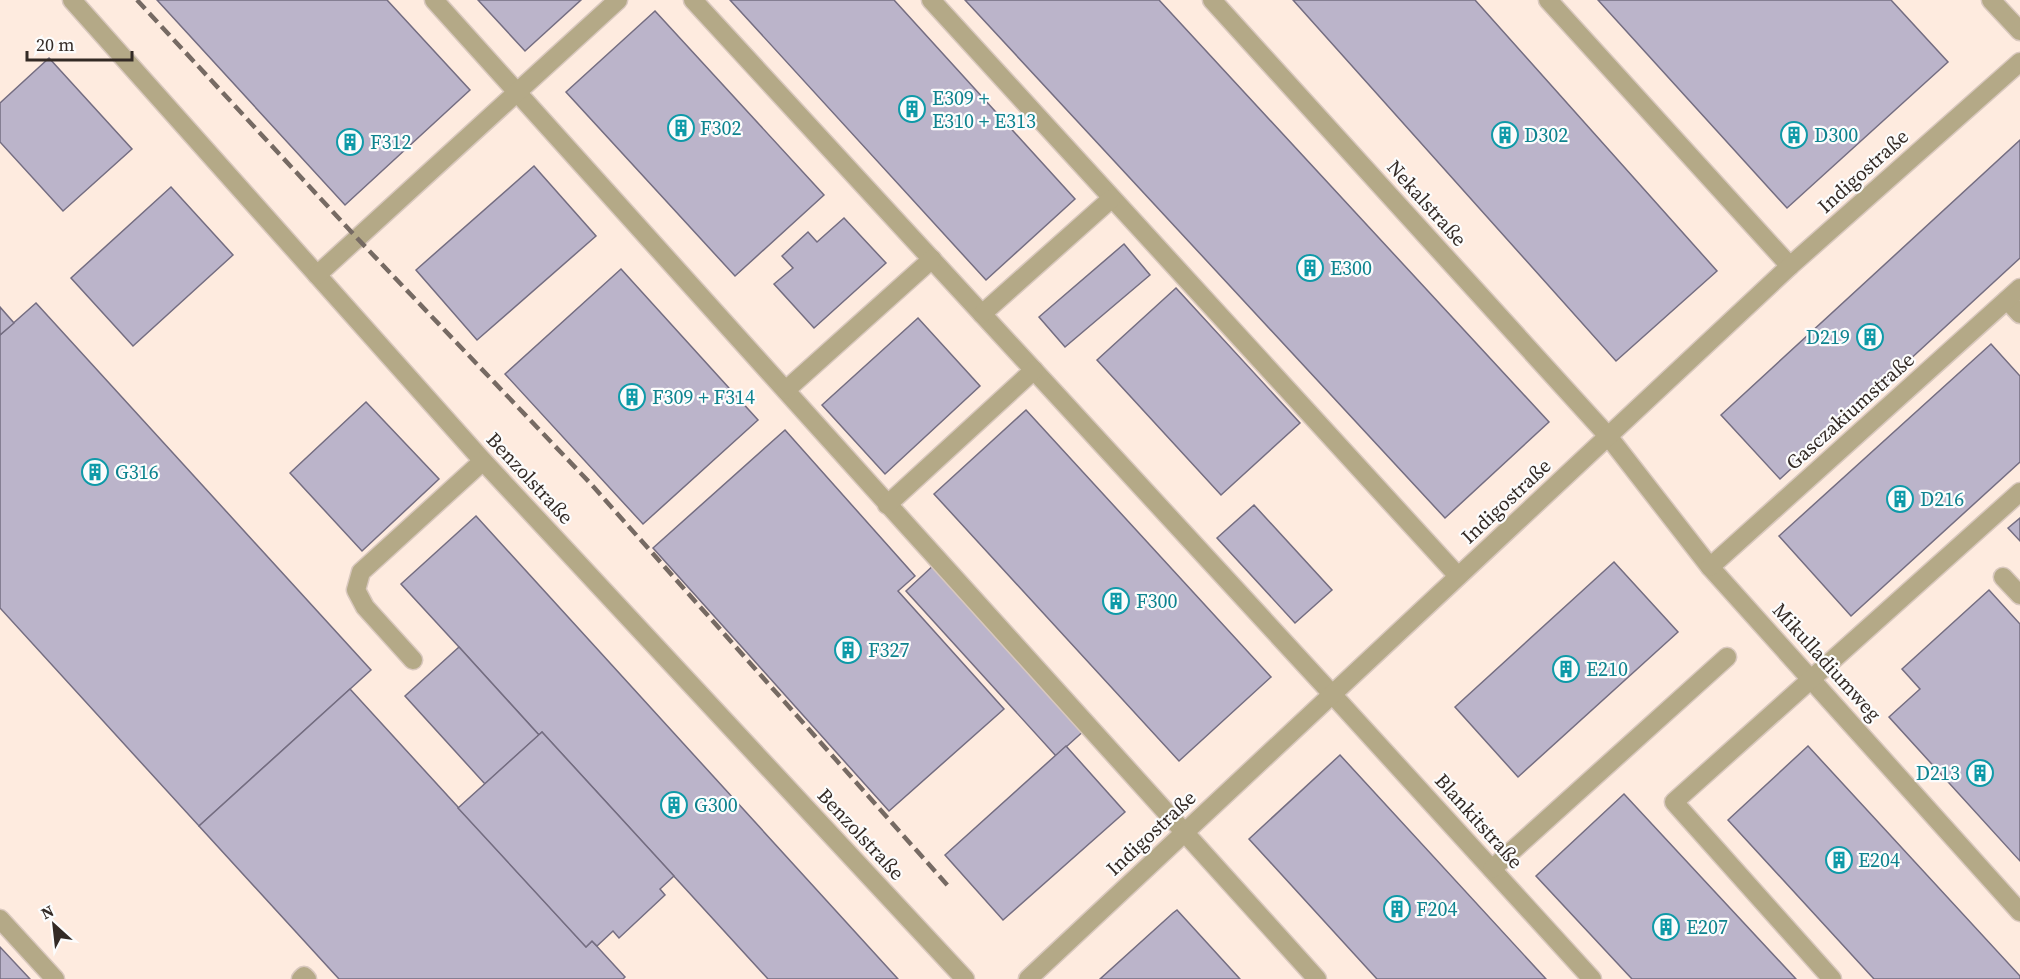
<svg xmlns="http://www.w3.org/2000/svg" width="2020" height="979" font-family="'Source Serif 4',serif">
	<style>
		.building { fill: #bbb4ca; stroke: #746d81; stroke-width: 1.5 }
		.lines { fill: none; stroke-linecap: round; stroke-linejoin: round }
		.minor-casing { stroke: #d9c8be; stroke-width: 21 }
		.minor { stroke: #b4a987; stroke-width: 18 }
		.rail { stroke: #766a63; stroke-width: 4.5; stroke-dasharray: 12 6; stroke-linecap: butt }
		.labels { text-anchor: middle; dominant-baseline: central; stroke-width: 4.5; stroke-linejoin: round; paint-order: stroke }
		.culture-label { font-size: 20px; fill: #0d838f; stroke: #fcfcfc; text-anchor: start }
		.street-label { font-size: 20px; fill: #332a25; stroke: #fcfcfc }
	</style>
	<rect width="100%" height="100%" fill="#feebdf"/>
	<g class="building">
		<path d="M157,0H387L470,90L345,205Z"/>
		<path d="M478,0H581L525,51Z"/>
		<path d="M730,0H894L1075,199L986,280Z"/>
		<path d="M965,0H1159L1549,422L1445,518Z"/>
		<path d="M1293,0H1475L1717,271L1616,361Z"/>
		<path d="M1598,0H1891L1948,62L1787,208Z"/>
		<path d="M655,11L824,195L735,276L566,92Z"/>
		<path d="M49,58L132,149L63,211L0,142V103Z"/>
		<path d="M2020,140V258L1780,479L1721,415Z"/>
		<path d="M534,166L596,236L477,340L416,270Z"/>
		<path d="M171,187L233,255L133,346L71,278Z"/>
		<path d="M844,218L886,263L814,328L774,284L793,268L782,256L808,232L817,242Z"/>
		<path d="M1124,244L1150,275L1065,347L1039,317Z"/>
		<path d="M621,269L758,420L643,524L505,374Z"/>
		<path d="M1176,288L1300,423L1221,495L1097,360Z"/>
		<path d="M36,303L371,670L199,826L0,608V335Z"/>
		<path d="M0,307L14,323L0,335Z"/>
		<path d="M918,318L980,386L885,474L822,405Z"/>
		<path d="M1991,344L2020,376V462L1851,616L1779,536Z"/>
		<path d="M366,402L439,479L362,551L290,473Z"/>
		<path d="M1026,410L1271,677L1179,761L934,494Z"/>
		<path d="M785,430L915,576L898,591L1004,709L889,811L653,548Z"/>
		<path d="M1254,505L1332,590L1295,623L1217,538Z"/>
		<path d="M476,516L898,979H768L542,732L539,735L459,647L401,584Z"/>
		<path d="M2020,518V541L2008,528Z"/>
		<path d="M937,562L1087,728L1056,756L906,591Z"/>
		<path d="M1614,562L1678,632L1518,777L1455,707Z"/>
		<path d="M1989,590L2020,624V861L1889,717L1920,689L1902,669Z"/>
		<path d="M459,647L539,735L485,784L405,696Z"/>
		<path d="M350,689L586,947L592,941L625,977L623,979H339L199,826Z"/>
		<path d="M542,732L674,876L660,889L665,895L619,938L613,931L597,946L592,941L586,947L458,808Z"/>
		<path d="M1066,746L1125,812L1003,920L945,855Z"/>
		<path d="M1808,746L2020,976V979H1874L1728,820Z"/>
		<path d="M1340,755L1546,979H1377L1249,839Z"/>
		<path d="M1624,794L1702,878L1796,979H1632L1536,876Z"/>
		<path d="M1177,910L1240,979H1100L1173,913Z"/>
		<path d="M0,947L30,979H0Z"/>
	</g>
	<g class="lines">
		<defs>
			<g id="minor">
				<path d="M72,0L483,461L965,979"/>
				<path d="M434,0C729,326 1021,654 1317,979"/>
				<path d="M693,0L1332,694L1592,979"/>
				<path d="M931,0L1458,576"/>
				<path d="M1212,0L1608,436L1710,567L2020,912"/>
				<path d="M1548,0L1790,266"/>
				<path d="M1991,0L2020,31"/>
				<path d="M317,275L618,0"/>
				<path d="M2007,300L2020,314"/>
				<path d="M982,314L1111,199"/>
				<path d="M786,390L932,259"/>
				<path d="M887,505L1034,370"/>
				<path d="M1710,567L2020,288"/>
				<path d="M2003,577L2020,595"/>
				<path d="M413,660L365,607L356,590L361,572L483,461"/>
				<path d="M1492,869L1727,657"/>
				<path d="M0,919L55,979"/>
				<path d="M301,979L304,976L307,979"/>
				<path d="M1028,979L1790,266L2020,62"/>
				<path d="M1832,979L1674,802L2020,492"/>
			</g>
		</defs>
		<use href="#minor" class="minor-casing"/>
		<use href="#minor" class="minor"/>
		<path class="rail" d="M137,0L357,238L591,484L949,887"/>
	</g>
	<defs>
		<symbol id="building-ring" viewBox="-11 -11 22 22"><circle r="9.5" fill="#fcfcfc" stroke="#0f9aa8" stroke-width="1.5"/><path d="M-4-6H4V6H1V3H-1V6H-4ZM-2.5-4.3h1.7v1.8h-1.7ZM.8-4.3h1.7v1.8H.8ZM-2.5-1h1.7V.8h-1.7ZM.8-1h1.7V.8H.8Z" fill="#0f9aa8"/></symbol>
	</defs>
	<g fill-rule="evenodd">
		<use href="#building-ring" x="897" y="94" width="30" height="30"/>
		<use href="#building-ring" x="666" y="113" width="30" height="30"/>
		<use href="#building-ring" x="1490" y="120" width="30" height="30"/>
		<use href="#building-ring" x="1779" y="120" width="30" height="30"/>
		<use href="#building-ring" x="335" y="127" width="30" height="30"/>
		<use href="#building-ring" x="1295" y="253" width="30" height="30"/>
		<use href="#building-ring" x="1855" y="322" width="30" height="30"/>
		<use href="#building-ring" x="617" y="382" width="30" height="30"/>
		<use href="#building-ring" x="80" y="457" width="30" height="30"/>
		<use href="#building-ring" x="1885" y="484" width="30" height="30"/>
		<use href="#building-ring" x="1101" y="586" width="30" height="30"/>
		<use href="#building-ring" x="833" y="635" width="30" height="30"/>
		<use href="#building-ring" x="1551" y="654" width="30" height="30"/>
		<use href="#building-ring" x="1965" y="758" width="30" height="30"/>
		<use href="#building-ring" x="659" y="790" width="30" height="30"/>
		<use href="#building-ring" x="1824" y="845" width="30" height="30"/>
		<use href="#building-ring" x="1382" y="894" width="30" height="30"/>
		<use href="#building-ring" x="1651" y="912" width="30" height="30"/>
	</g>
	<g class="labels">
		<g class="culture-label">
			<text x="932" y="98">E309 +<tspan x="932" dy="23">E310 + E313</tspan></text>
			<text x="700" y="128">F302</text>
			<text x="1524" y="135">D302</text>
			<text x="1814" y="135">D300</text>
			<text x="370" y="142">F312</text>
			<text x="1330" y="268">E300</text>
			<text x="1850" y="337" text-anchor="end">D219</text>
			<text x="652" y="397">F309 + F314</text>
			<text x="115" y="472">G316</text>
			<text x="1920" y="499">D216</text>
			<text x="1136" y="601">F300</text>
			<text x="868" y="650">F327</text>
			<text x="1586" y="669">E210</text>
			<text x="1960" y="773" text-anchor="end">D213</text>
			<text x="694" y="805">G300</text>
			<text x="1858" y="860">E204</text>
			<text x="1416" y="909">F204</text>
			<text x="1686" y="927">E207</text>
		</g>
		<g class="street-label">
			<text transform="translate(1863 171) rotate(-42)">Indigostraße</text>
			<text transform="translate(1427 203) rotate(48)">Nekalstraße</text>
			<text transform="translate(1850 411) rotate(-42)">Gasczakiumstraße</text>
			<text transform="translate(530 478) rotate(47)">Benzolstraße</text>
			<text transform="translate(1506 501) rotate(-43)">Indigostraße</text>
			<text transform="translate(1827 662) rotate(48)">Mikulladiumweg</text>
			<text transform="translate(1479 821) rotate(48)">Blankitstraße</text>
			<text transform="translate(1151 833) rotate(-43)">Indigostraße</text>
			<text transform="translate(861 834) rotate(47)">Benzolstraße</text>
		</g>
	</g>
	<g transform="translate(54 925) rotate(333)" stroke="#fcfcfc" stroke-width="4.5" paint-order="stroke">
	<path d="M0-4.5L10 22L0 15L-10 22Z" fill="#332a25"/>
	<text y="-9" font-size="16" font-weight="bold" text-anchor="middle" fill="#332a25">N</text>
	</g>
	<path d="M27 51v9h105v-9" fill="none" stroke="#332a25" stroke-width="3"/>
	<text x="36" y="51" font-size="18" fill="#332a25" stroke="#fcfcfc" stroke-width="4.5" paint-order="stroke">20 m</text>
</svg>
